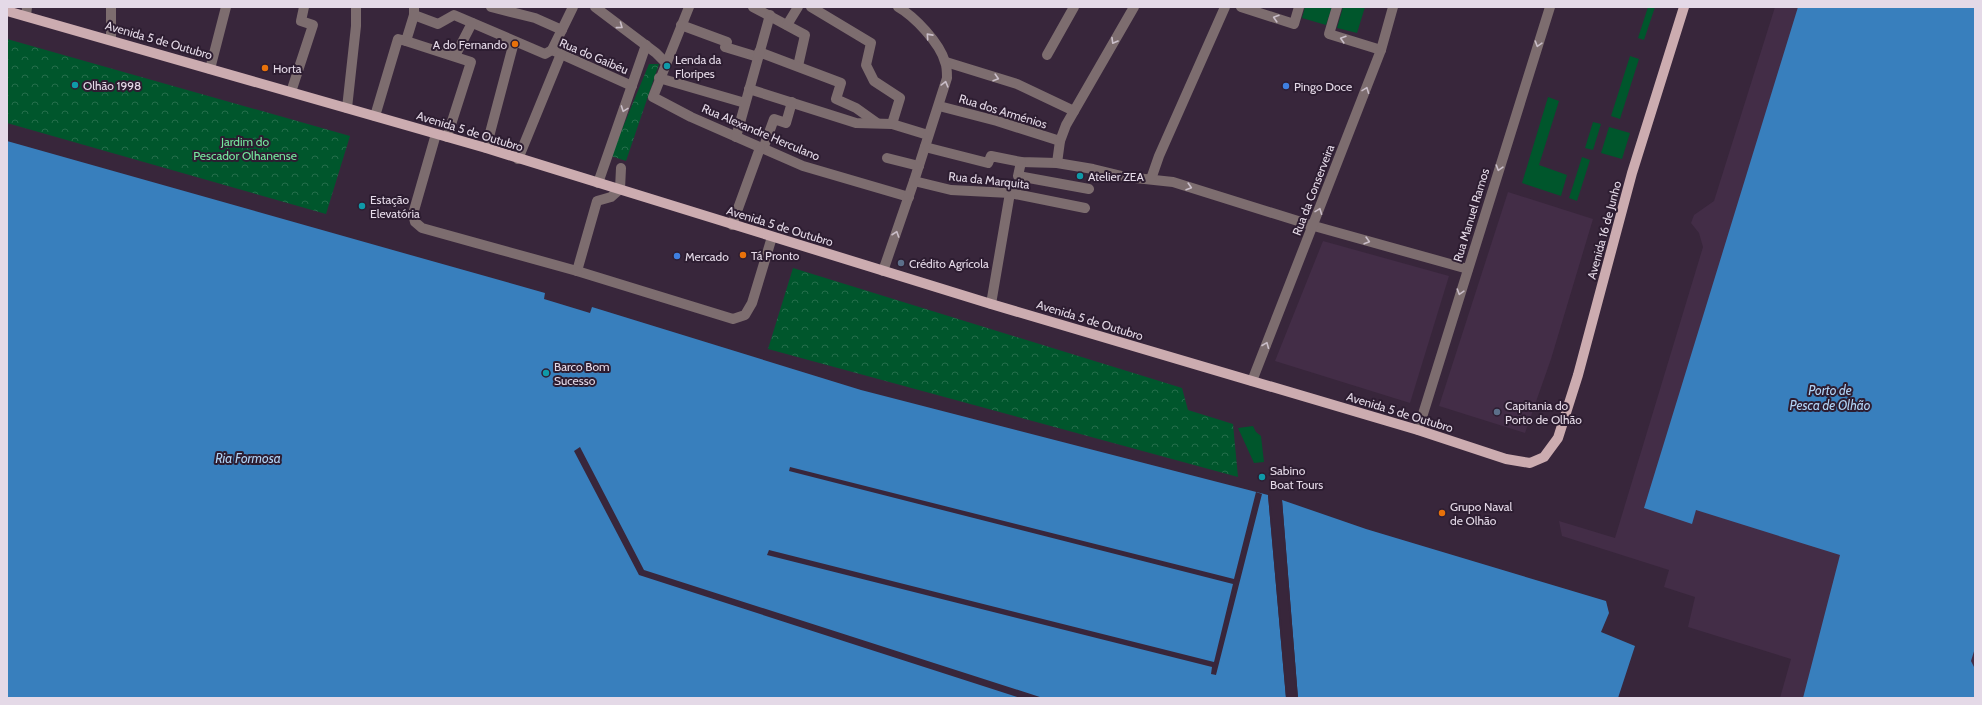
<svg xmlns="http://www.w3.org/2000/svg" width="1982" height="705" font-family="Cabin,sans-serif">
	<style>
		.built { fill: #432d47 }
		.grass { fill: #00562c }
		.park { fill: url(#park-crowns) }
		.water { fill: #387fbd }
		.pier { fill: #38263b }
		.lines { fill: none; stroke-linecap: round; stroke-linejoin: round }
		.minor { stroke: #7d6d6f; stroke-width: 10 }
		.major { stroke: #ccacb0; stroke-width: 10 }
		.oneway { stroke: #cabec9 }
		.food-dot { fill: #e8710a; stroke: #2d1d31; stroke-width: 1.5 }
		.culture-dot { fill: #0f9aa8; stroke: #2d1d31; stroke-width: 1.5 }
		.shop-dot { fill: #3f7fe0; stroke: #2d1d31; stroke-width: 1.5 }
		.service-dot { fill: #5c6f8a; stroke: #2d1d31; stroke-width: 1.5 }
		.labels { text-anchor: middle; dominant-baseline: central; stroke-width: 4; stroke-linejoin: round; paint-order: stroke }
		.street-label { font-size: 12px; fill: #e4d9e7; stroke: #2d1d31 }
		.poi-label { font-size: 12px; fill: #e4d9e7; stroke: #2d1d31; text-anchor: start }
		.park-label { font-size: 12px; fill: #76e99f; stroke: #2d1d31 }
		.water-label { font-size: 13px; font-style: italic; fill: #b1d3f5; stroke: #2d1d31 }
	</style>
	<defs>
		<pattern id="park-crowns" width="20" height="18" patternUnits="userSpaceOnUse"><rect width="20" height="18" fill="#00562c"/><path d="M2 6a3 3 0 1 1 6 0M12 15a3 3 0 1 1 6 0" fill="none" stroke="#256e4b"/></pattern>
	</defs>
	<rect width="100%" height="100%" fill="#38263b"/>
	<g class="built">
		<path d="M1775,7H1975V675L1908,698H1780L1791,659L1688,627L1695,597L1664,587L1669,570L1562,536L1559,521L1615,538L1703,247L1699,233L1691,223L1694,215L1714,201Z"/>
		<path d="M1508,192L1593,219L1551,359L1525,433L1439,406Z"/>
		<path d="M1323,241L1449,276L1410,403L1275,361Z"/>
	</g>
	<g class="grass">
		<path d="M1305,7H1332L1326,25L1302,18Z"/>
		<path d="M1343,7H1365L1357,33L1337,28Z"/>
		<path d="M1648,7H1655L1644,40L1638,38Z"/>
		<path d="M1630,56L1639,59L1620,119L1611,116Z"/>
		<path d="M1548,97L1559,101L1539,165L1567,175L1561,196L1522,183Z"/>
		<path d="M1593,122L1601,124L1593,150L1585,148Z"/>
		<path d="M1609,127L1630,133L1622,159L1601,153Z"/>
		<path d="M1582,157L1590,160L1577,201L1569,198Z"/>
		<path d="M1253,426L1256,432L1261,436L1264,462L1254,463L1238,428Z"/>
	</g>
	<g class="park">
		<path d="M7,39L350,136L326,214L7,123Z"/>
		<path d="M649,64H659L626,161L611,156Z"/>
		<path d="M793,268L1182,388L1188,410L1233,424L1238,477L768,349Z"/>
	</g>
	<g class="water">
		<path d="M1798,7H1975V648L1971,661L1975,669V698H1803L1840,555L1696,510L1692,524L1644,508Z"/>
		<path d="M7,141L545,293L544,299L590,313L592,307L861,390L1268,495L1286,698H7Z"/>
		<path d="M1282,500L1366,529L1606,601L1609,613L1601,632L1635,646L1618,698H1298Z"/>
	</g>
	<g class="pier">
		<path d="M580,447L644,570L1043,698H1020L639,575L574,451Z"/>
		<path d="M790,467L1234,579L1256,492L1262,494L1216,675L1211,674L1212,667L767,555L769,550L1214,662L1233,584L789,471Z"/>
		<path d="M1268,495L1270,496L1288,698H1286Z"/>
		<path d="M1280,500H1282L1298,698H1296Z"/>
	</g>
	<g class="lines">
		<g class="minor">
			<path d="M491,7L535,18L562,30"/>
			<path d="M595,7L656,53L666,63"/>
			<path d="M689,7L653,97L691,117L803,166L909,197"/>
			<path d="M753,7L805,35L798,66"/>
			<path d="M811,7L871,43L866,65L874,81L900,98L892,124"/>
			<path d="M1241,7L1294,24L1299,7"/>
			<path d="M1337,7L1329,34L1381,50"/>
			<path d="M414,15L438,24L454,15L545,54L552,50L632,86"/>
			<path d="M26,16L27,7"/>
			<path d="M681,25L727,42L725,47L758,57"/>
			<path d="M787,25L798,7"/>
			<path d="M111,40V7"/>
			<path d="M406,41L471,62L447,137"/>
			<path d="M552,50L573,7"/>
			<path d="M759,52L841,83L836,99L856,108L877,123"/>
			<path d="M1047,55L1074,7"/>
			<path d="M455,56L472,23"/>
			<path d="M946,62L1017,84L1074,111"/>
			<path d="M210,69L226,7"/>
			<path d="M659,78L745,103"/>
			<path d="M749,89L856,123L892,124L928,135"/>
			<path d="M291,92L313,25L301,21L304,7"/>
			<path d="M939,106L997,121L1060,141"/>
			<path d="M347,108L356,26V7"/>
			<path d="M375,116L398,39L406,41L414,15V7"/>
			<path d="M436,134L413,214L415,222L422,228L577,271L733,319L745,315L752,303L772,237"/>
			<path d="M736,137L770,15"/>
			<path d="M925,147L988,163L991,156L1021,162L1057,163L1093,169L1126,177L1173,182L1314,226L1468,269"/>
			<path d="M486,148L514,42"/>
			<path d="M763,149L774,119L786,123L792,102"/>
			<path d="M887,158L919,166"/>
			<path d="M518,159L561,54"/>
			<path d="M1021,162L1018,176L1089,189"/>
			<path d="M1057,163L1060,141L1066,125L1134,7"/>
			<path d="M1151,179L1159,156L1225,7"/>
			<path d="M914,181L951,190L1010,193L1085,208"/>
			<path d="M598,183L646,45"/>
			<path d="M732,225L760,148"/>
			<path d="M577,271L597,201L611,197L620,189L621,168"/>
			<path d="M883,271L914,181L947,78C947,73 947,66 945,62C940,43 914,16 898,7"/>
			<path d="M991,304L1010,193"/>
			<path d="M1252,381L1381,50L1393,7"/>
			<path d="M1418,430L1550,7"/>
		</g>
		<path class="major" d="M7,11L486,148L991,304L1418,430L1506,459L1530,463L1544,457L1558,438L1578,375L1632,173L1684,7"/>
	</g>
	<defs><path id="oneway-chevron" d="M-2-3.5L2.5 0L-2 3.5" fill="none" stroke-width="1.6" stroke-linecap="round" stroke-linejoin="round"/></defs>
	<g class="oneway">
		<use href="#oneway-chevron" transform="translate(1276 18) rotate(-163)"/>
		<use href="#oneway-chevron" transform="translate(620 26) rotate(36)"/>
		<use href="#oneway-chevron" transform="translate(929 36) rotate(-132)"/>
		<use href="#oneway-chevron" transform="translate(1343 39) rotate(-163)"/>
		<use href="#oneway-chevron" transform="translate(1114 41) rotate(120)"/>
		<use href="#oneway-chevron" transform="translate(1538 44) rotate(107)"/>
		<use href="#oneway-chevron" transform="translate(996 78) rotate(17)"/>
		<use href="#oneway-chevron" transform="translate(945 84) rotate(-75)"/>
		<use href="#oneway-chevron" transform="translate(1366 90) rotate(-69)"/>
		<use href="#oneway-chevron" transform="translate(624 109) rotate(110)"/>
		<use href="#oneway-chevron" transform="translate(1499 168) rotate(107)"/>
		<use href="#oneway-chevron" transform="translate(1189 187) rotate(17)"/>
		<use href="#oneway-chevron" transform="translate(1319 211) rotate(-69)"/>
		<use href="#oneway-chevron" transform="translate(896 234) rotate(-71)"/>
		<use href="#oneway-chevron" transform="translate(1367 241) rotate(16)"/>
		<use href="#oneway-chevron" transform="translate(1460 292) rotate(107)"/>
		<use href="#oneway-chevron" transform="translate(1266 345) rotate(-68)"/>
	</g>
	<g class="food-dot">
		<circle cx="515" cy="44" r="4"/>
		<circle cx="265" cy="68" r="4"/>
		<circle cx="743" cy="255" r="4"/>
		<circle cx="1442" cy="513" r="4"/>
	</g>
	<g class="culture-dot">
		<circle cx="667" cy="66" r="4"/>
		<circle cx="75" cy="85" r="4"/>
		<circle cx="1080" cy="176" r="4"/>
		<circle cx="362" cy="206" r="4"/>
		<circle cx="546" cy="373" r="4"/>
		<circle cx="1262" cy="477" r="4"/>
	</g>
	<g class="shop-dot">
		<circle cx="1286" cy="86" r="4"/>
		<circle cx="677" cy="256" r="4"/>
	</g>
	<g class="service-dot">
		<circle cx="901" cy="263" r="4"/>
		<circle cx="1497" cy="412" r="4"/>
	</g>
	<g class="labels">
		<g class="street-label">
			<text transform="translate(159 40) rotate(16)">Avenida 5 de Outubro</text>
			<text transform="translate(594 56) rotate(23)">Rua do Gaibéu</text>
			<text transform="translate(1003 111) rotate(17)">Rua dos Arménios</text>
			<text transform="translate(470 131) rotate(17)">Avenida 5 de Outubro</text>
			<text transform="translate(761 132) rotate(23)">Rua Alexandre Herculano</text>
			<text transform="translate(989 180) rotate(6)">Rua da Marquita</text>
			<text transform="translate(1313 190) rotate(-69)">Rua da Conserveira</text>
			<text transform="translate(1471 215) rotate(-73)">Rua Manuel Ramos</text>
			<text transform="translate(780 226) rotate(17)">Avenida 5 de Outubro</text>
			<text transform="translate(1604 230) rotate(-75)">Avenida 16 de Junho</text>
			<text transform="translate(1090 320) rotate(17)">Avenida 5 de Outubro</text>
			<text transform="translate(1400 412) rotate(17)">Avenida 5 de Outubro</text>
		</g>
		<g class="poi-label">
			<text x="507" y="44" text-anchor="end">A do Fernando</text>
			<text x="675" y="59">Lenda da<tspan x="675" dy="14">Floripes</tspan></text>
			<text x="273" y="68">Horta</text>
			<text x="83" y="85">Olhão 1998</text>
			<text x="1294" y="86">Pingo Doce</text>
			<text x="1088" y="176">Atelier ZEA</text>
			<text x="370" y="199">Estação<tspan x="370" dy="14">Elevatória</tspan></text>
			<text x="751" y="255">Tá Pronto</text>
			<text x="685" y="256">Mercado</text>
			<text x="909" y="263">Crédito Agrícola</text>
			<text x="554" y="366">Barco Bom<tspan x="554" dy="14">Sucesso</tspan></text>
			<text x="1505" y="405">Capitania do<tspan x="1505" dy="14">Porto de Olhão</tspan></text>
			<text x="1270" y="470">Sabino<tspan x="1270" dy="14">Boat Tours</tspan></text>
			<text x="1450" y="506">Grupo Naval<tspan x="1450" dy="14">de Olhão</tspan></text>
		</g>
		<g class="park-label">
			<text x="245" y="141">Jardim do<tspan x="245" dy="14">Pescador Olhanense</tspan></text>
		</g>
		<g class="water-label">
			<text x="1830" y="390">Porto de<tspan x="1830" dy="15">Pesca de Olhão</tspan></text>
			<text x="248" y="458">Ria Formosa</text>
		</g>
	</g>
	<rect width="1982" height="705" fill="none" stroke="#e4d9e7" stroke-width="16"/>
</svg>
